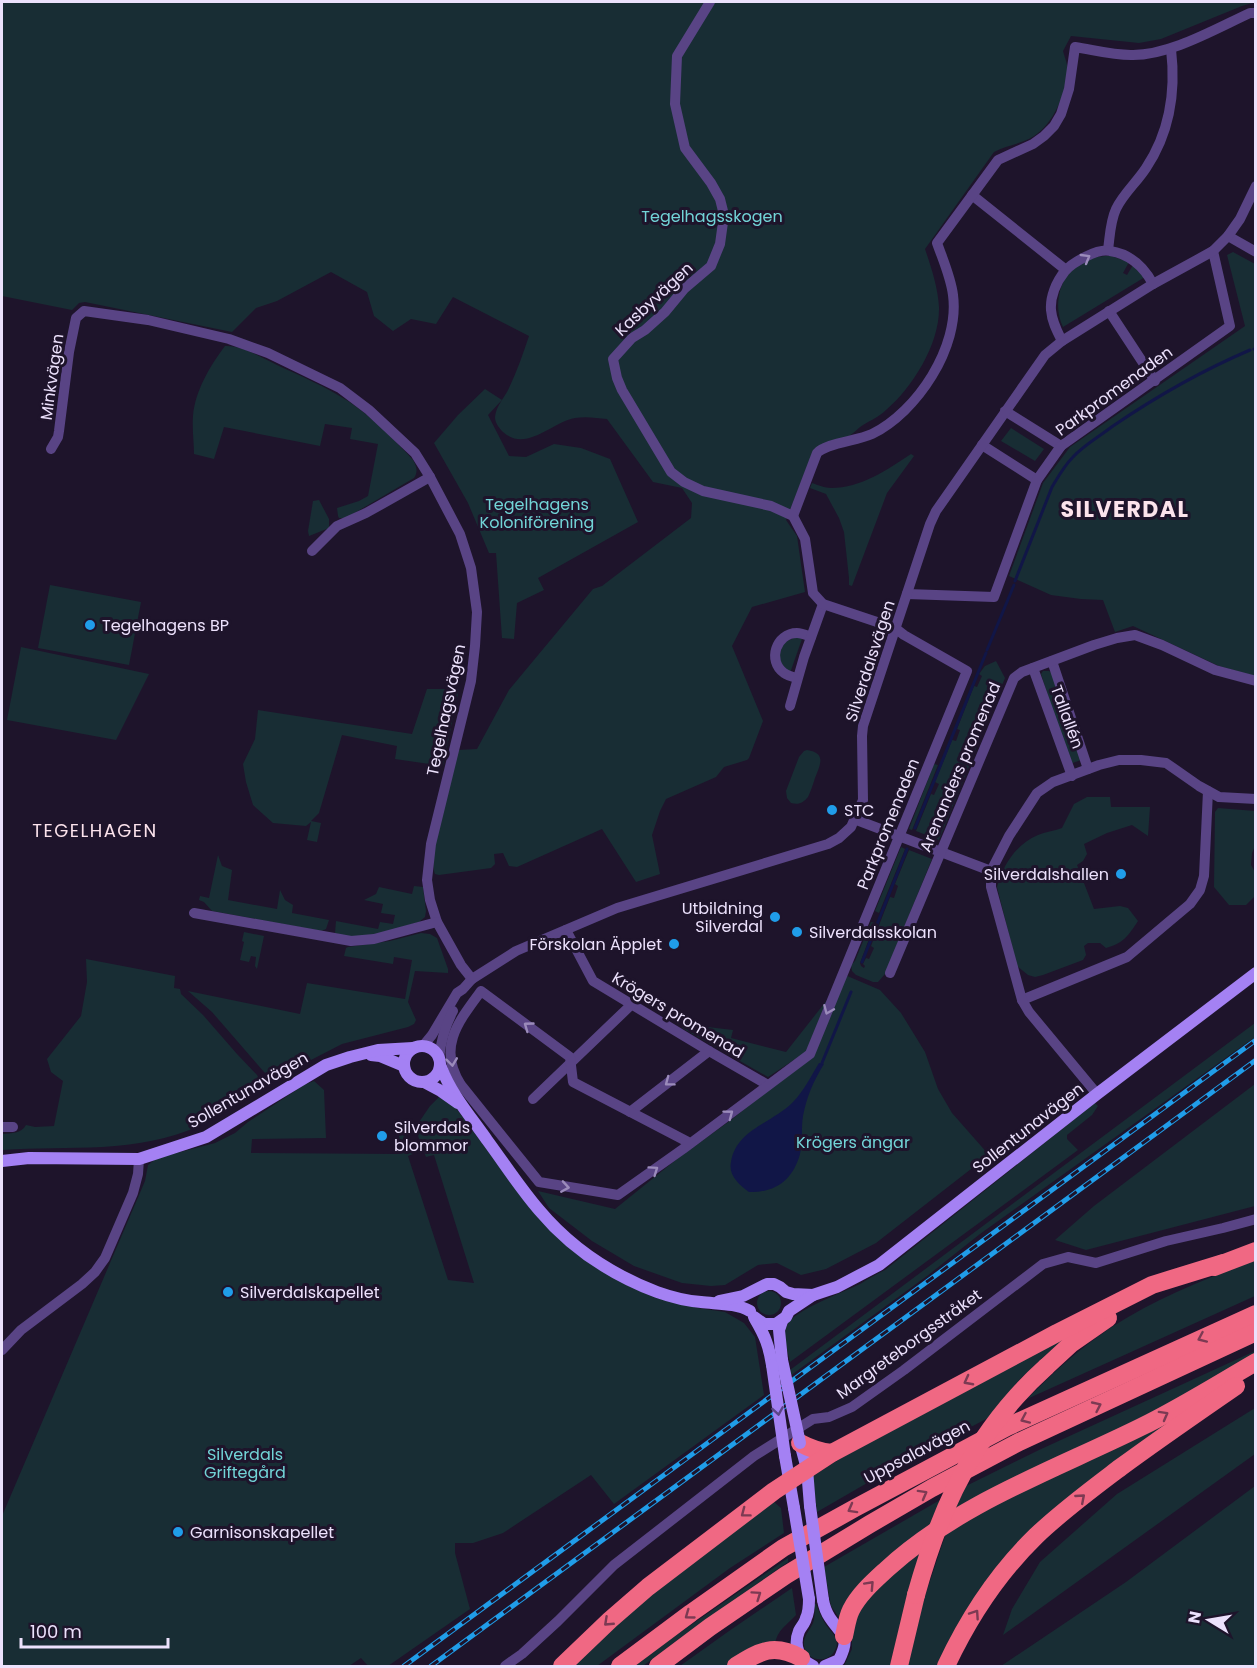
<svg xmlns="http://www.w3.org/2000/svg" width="1257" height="1668" font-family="Poppins,sans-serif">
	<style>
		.green { fill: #182d34 }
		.water { fill: #111647 }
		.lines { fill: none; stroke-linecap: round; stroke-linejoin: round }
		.stream { stroke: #111647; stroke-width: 3 }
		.street { stroke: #594485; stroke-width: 10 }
		.secondary { stroke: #a481f3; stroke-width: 12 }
		.highway { stroke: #f06883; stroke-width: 18 }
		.rail-casing { stroke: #209de9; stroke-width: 5 }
		.rail { stroke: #1e142b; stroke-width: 3; stroke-dasharray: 9; stroke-linecap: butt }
		.secondary-bridge { stroke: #a481f3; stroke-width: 12 }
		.highway-bridge { stroke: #f06883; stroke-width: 18 }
		.oneway { stroke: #9b8bbb }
		.oneway2 { stroke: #7c3a53 }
		.oneway3 { stroke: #5a4585 }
		.poi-dot { fill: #209de9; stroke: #1e142b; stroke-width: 2 }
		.labels { text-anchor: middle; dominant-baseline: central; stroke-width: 6; stroke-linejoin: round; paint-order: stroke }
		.park-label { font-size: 16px; fill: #72d4d7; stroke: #1e142b }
		.street-label { font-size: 16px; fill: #ece1fc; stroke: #1e142b }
		.poi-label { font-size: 16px; fill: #ece1fc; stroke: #1e142b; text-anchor: start }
		.neighbourhood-label { font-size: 18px; letter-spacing: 1.5px; fill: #fce3ec; stroke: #1e142b }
		.district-label { font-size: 22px; font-weight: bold; letter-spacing: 1.5px; fill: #fce3ec; stroke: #1e142b }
	</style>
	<rect width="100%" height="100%" fill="#1e142b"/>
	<g class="green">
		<path d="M2,2H1256L1242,6L1161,39L1139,43L1071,36L1063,51C1064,55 1066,60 1067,65C1069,88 1054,124 1034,136C1022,144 1007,145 994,152L925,249C931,267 938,287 939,307C940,343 913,387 886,410C879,417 871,420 863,425C858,428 854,433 848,437C839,443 825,445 814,449L786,520L797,536L805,592L752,607L732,646L763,721L749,758L747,760L724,767L716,777L666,799L660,811L652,835L660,874L636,882L602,829L517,867L509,866L503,853L494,854L495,864L491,868L439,875L435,874C427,856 452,773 458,750L477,749L509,690L593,589L602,586L691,518L692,503L682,488L653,482L607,419C597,418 586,416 575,418C552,422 526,453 503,432C499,428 495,423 495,417C496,406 505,397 509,388C517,371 523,354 529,336L453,297L436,324L411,319L393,331L374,316L367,292L331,272L277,301L256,308L232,332L85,302L79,303L72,310L2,296Z"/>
		<path d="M1233,252L1255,264V676L1219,666L1133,626L1115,632L1103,600L1081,599L1051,595L1009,576L1043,483L1070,447L1245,326L1227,255Z"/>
		<path d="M1105,256H1111L1129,262L1123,273L1127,275L1133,265L1145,277L1063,327C1051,301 1062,268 1090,258C1094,257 1100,257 1105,256Z"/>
		<path d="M225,346C242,345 262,358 277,365C301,376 326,387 348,401C372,417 394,439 413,460C417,467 418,472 414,478L346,518H339L338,516L337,508L359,501L368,496L378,444L350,439L352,428L325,424L320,446L224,427L214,459L194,454C194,442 192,429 193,416C195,391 210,366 225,346Z"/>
		<path d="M485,389L502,400L488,415L509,456L526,457L554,444L581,448L610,459L638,522L538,578L544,590L517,603L514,639L502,638L496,553H489L468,503L434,443L458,415Z"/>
		<path d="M1011,428L1044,449L1035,461L1001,441Z"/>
		<path d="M911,454L914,456L887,493L852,586L849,585V578L844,532L839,518L826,494L810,488L812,483C818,485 825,488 831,488C861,488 887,470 911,454Z"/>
		<path d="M319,500L329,519V528L309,536L308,531L313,501Z"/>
		<path d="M50,585L141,602L129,665L38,648Z"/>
		<path d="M796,637L802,639L790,673L778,660L783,643Z"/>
		<path d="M21,647L149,674L116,740L7,720Z"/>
		<path d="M996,661L1005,678L939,840L916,831L931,794L934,795L939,784L935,782L952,740L956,741L960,730L957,729L974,686L977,687L982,676L979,674L985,666Z"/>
		<path d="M1043,671H1049L1052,673L1081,760L1070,764L1041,674Z"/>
		<path d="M427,689H459L443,766L395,759L397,746L342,735L319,813L311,821L321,823L317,842L307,840L311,822L306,826L273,823L253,805L246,782L243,764L255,739L258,710L412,734Z"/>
		<path d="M807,750C827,753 820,765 815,778C813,784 811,791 808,797C803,803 799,805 791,803L787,798L786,791L799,757L804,751Z"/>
		<path d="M934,764L938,765L912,830L909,829Z"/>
		<path d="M1087,797H1110L1111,807H1150L1148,836L1132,825L1107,833L1084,844L1087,854L1083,861L1077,865L1094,909L1120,906L1128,908L1138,921C1128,936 1124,943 1106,948L1100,943H1088L1084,946L1086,955L1083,960L1043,975L1035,977L1028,975L1017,966L997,887C1003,865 1016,844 1038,835C1045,832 1054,831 1062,828L1074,804Z"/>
		<path d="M1218,808L1255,811V846L1252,853L1251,865L1255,872V896L1246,905H1229L1214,887L1215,812Z"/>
		<path d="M901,847L905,849L879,913L875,911Z"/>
		<path d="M909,850L932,859L885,974L878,982H873L856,975L852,971L851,965L855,961L871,922L875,923L860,963L861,966L864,968L865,966L863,964L866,958L869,959L874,948L871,946L890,897L894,898L898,886L895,884Z"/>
		<path d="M218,855L222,866L232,870L228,900L277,909L280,890L285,900L293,905L292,913L329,920L326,929L321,931L212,911L204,902L199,900L200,896L209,898Z"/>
		<path d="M414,886L423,887L426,911L425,917L419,922C396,928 358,943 335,933L336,921L378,929L380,922L393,924L395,915L381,913L383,904L364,900L376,894L379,887L412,894Z"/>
		<path d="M244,932L264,936L257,969L255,966L256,957L251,956L249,962L240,960L244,942L242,941Z"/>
		<path d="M421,933L430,934L437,938L448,969V973L415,971L408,1002L416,1020L414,1024L408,1027L342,1044L278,1077L273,1079L264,1072L212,1012L188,991L300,1014L307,983L405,999L412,960L394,957L393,964L344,956L346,948L348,947L390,941Z"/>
		<path d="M86,959L175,976L174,988L180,989L181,994L203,1015L237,1054L257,1075L259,1079L258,1086C238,1097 221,1115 201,1125C136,1155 70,1145 2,1150V1134C12,1133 21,1134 26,1125L35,1127L54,1126L63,1081L51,1072L47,1059L81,1016L87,982Z"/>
		<path d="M845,975L880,990L901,1013L925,1052L938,1089L952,1113L989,1155L876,1243L826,1269L801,1275L777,1263L758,1265L725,1285L711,1286L682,1283L634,1266L592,1241L549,1208L538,1191L615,1209L677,1159L731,1120L812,1055Z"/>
		<path d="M827,1000L806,1052L768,1077L682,1028V1024L733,1030L731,1038L786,1052Z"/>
		<path d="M1255,1023V1037L980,1234L927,1276L790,1376V1370Z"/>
		<path d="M314,1081L324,1090L326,1138L252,1139L251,1153L399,1154V1120L401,1119L415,1153L408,1156L448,1280L474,1283L434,1155L426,1157L415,1128L430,1106L441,1095L456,1108L518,1192L596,1267L627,1285L653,1297L698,1308L725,1312L744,1323L755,1337L764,1395L614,1504L591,1475L503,1533L473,1543H455V1553L470,1609L388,1666H368L361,1658L349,1666H2V1516L145,1181L148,1165L157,1158L215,1143L235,1133L248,1122L304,1085Z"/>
		<path d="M1255,1084V1206L1086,1250L1055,1240L1094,1206Z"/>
		<path d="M1095,1103L1098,1106L1092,1115L1067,1135V1139L1078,1150L790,1362C788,1352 782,1335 787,1325C794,1310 844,1292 860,1284C868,1279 876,1274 885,1270Z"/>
		<path d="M1255,1260V1296L1027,1399C1049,1377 1071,1356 1096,1338C1144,1303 1200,1281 1255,1260Z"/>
		<circle cx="769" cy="1303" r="12"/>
		<path d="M1067,1336L1020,1379L988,1418L893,1468L817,1512L813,1476L841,1458Z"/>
		<path d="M1255,1351V1355L1147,1417L953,1513L966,1486L1039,1450Z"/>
		<path d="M1244,1374L1058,1509L938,1666H906L925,1596L947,1530Z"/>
		<path d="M1255,1408V1454L1003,1635L1012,1609L1040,1562L1117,1494Z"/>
		<path d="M1255,1486V1666H1001L1126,1582Z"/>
		<path d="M940,1500L928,1530L842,1622L831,1606L824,1567Z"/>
		<path d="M773,1501L781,1508L784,1533L730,1568L597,1666H569L622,1616Z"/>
		<path d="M922,1546L908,1593L890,1666H844L852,1649V1638L857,1610Z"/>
		<path d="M788,1558V1562L676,1641L643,1666H635L672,1638Z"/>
		<path d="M792,1588L796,1615C787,1625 777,1630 775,1644L747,1654L727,1666H680L729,1631Z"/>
		<path d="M814,1604H816C819,1611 822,1619 826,1625C832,1633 841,1640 835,1650C828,1665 805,1661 804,1645C803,1636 810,1630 813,1623C815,1617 815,1611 814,1604Z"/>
	</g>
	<path class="water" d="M819,1063L824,1064C813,1082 807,1096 803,1116C801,1128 803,1142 800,1154C793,1180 775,1193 749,1192C739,1185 728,1175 731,1162C736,1129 773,1123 793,1102C804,1091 811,1076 819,1063Z"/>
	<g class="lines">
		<g class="stream">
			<path d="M1254,349L1256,348"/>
			<path d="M1015,581L1052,487C1058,477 1064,466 1073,457C1084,445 1100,436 1113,426C1157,396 1201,371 1250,350"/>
			<path d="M987,650L1014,585"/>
			<path d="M915,828L986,653"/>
			<path d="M862,962L907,849"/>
			<path d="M822,1063L851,992"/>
		</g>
		<g class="street">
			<path d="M972,195L1066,270"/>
			<path d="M1228,236L1256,252"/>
			<path d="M1108,250C1110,236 1110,222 1116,209C1123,194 1137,182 1146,168C1170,132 1176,91 1171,49"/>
			<path d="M1109,311L1155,381"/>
			<path d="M1062,341C1057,331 1052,322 1051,310C1050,297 1056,282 1065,271C1073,262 1098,248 1110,251C1130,254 1144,267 1153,284"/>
			<path d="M1005,411L1061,446"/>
			<path d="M982,445L1037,480"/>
			<path d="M51,449L58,437L59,431L69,352L76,318L84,311L148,320L229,339L268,353L340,388L369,410L415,453L430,477L460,534L471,568L477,612L475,646L471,681L431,844L427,880L430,900L437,922L461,965L472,979"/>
			<path d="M793,516L817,453C826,443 857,441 872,434C917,412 960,347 953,295C951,278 943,260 937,243L998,160L1033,144L1044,136L1054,126L1061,114L1069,89L1075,47C1094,50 1112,55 1131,55C1169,56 1215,29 1250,13H1256"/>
			<path d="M312,551L337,526L366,513L430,477"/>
			<path d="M907,594L994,597L1037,480L1061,446L1230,326L1213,251"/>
			<path d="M1052,661L1088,769"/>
			<path d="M1033,668L1072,776"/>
			<path d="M797,678C793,677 788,676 784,673C767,661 776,633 797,633C802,633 806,635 811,637"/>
			<path d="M790,706L804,657L823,604"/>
			<path d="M854,819L991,871"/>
			<path d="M194,913L351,941L374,939L437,922"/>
			<path d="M566,930L593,981L709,1051L768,1085"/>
			<path d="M890,973L1014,678L1022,672L1094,645L1117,638L1135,635L1162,645L1215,670L1256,681"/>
			<path d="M1022,1000L1127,957L1190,904L1200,890L1204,876L1208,791"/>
			<path d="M423,1046L432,1035L457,993L463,989L472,979L516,951L617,908L828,844L839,838L851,827L863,800L862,736L863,726L930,524L936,511L1045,355L1062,341L1153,284L1213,251L1228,236L1240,219L1256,186"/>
			<path d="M439,1058C441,1041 445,1026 453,1011"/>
			<path d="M1097,1094L1029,1012L1022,1000L991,887V871L1009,836L1037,793L1053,782L1099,765L1119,760H1141L1166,763L1199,786L1219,797L1256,799"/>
			<path d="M533,1099L631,1005"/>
			<path d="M630,1112L709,1051"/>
			<path d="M2,1127H13"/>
			<path d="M690,1143L573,1082L570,1057L481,991C458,1022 437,1048 461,1085L539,1182L618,1195L683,1149L810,1054L967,671L904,635L895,628L823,604L813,593L805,539L793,516L771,506L703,491L684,482L671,472L622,390L617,378L613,359L632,338L645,330L665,312L684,289L711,266L720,244L724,215L720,199L711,183L685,148L675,104L677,56L710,2"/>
			<path d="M2,1350L21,1330L82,1284L95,1272L105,1258L133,1193L138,1174L139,1159"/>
			<path d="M505,1666L522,1654L558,1621L614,1565L754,1456L813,1419L829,1417L852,1407L904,1370L1043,1264L1068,1257L1096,1263L1166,1241L1223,1228L1256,1219"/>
		</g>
		<g class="secondary">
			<circle cx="422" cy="1064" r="18"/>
			<path d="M371,1055L380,1056L404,1066"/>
			<path d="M441,1067C451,1094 471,1117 487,1140C504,1163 520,1188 539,1210C570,1247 612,1275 657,1292C671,1297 687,1301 701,1302C717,1304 736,1303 750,1311"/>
			<path d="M426,1083L441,1091L458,1103"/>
			<path d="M2,1161L29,1158L139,1159L206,1137L326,1065L350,1057L378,1050L413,1048"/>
			<path d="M719,1301L743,1296L767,1284H774L780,1287L786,1292L793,1294L813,1295"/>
			<path d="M754,1317L764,1324H776L786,1317L789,1311L813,1295L837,1287L879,1265L1097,1094L1256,973"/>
			<path d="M755,1319C765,1336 769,1346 772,1365"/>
			<path d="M782,1321L779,1330L782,1360"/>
			<path d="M800,1443L807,1469L810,1506"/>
			<path d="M785,1456L794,1508"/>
			<path d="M809,1599C809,1606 809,1612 806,1618C805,1623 801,1627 799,1631C793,1646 799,1660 813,1666"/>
			<path d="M823,1600C824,1606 826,1612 830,1618C842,1636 851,1636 839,1660L825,1666"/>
		</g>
		<g class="highway">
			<path d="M1214,1267L1256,1251"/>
			<path d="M1046,1367L1072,1343L1108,1318"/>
			<path d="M800,1443C811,1449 820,1452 832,1453"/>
			<path d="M844,1636C846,1628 847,1618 851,1610C859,1594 874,1581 887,1569C959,1503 1054,1470 1141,1427C1180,1408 1218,1384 1256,1362"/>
			<path d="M562,1666L610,1620L648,1587L774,1491L832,1453L1057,1333L1152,1285L1223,1263"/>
			<path d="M620,1666L691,1613L783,1548L855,1508L1007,1427L1256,1314"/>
			<path d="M658,1666L710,1627L786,1575L870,1524L932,1488L1019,1442L1256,1332"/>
			<path d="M736,1666C760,1651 774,1643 801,1658"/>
			<path d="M899,1666L916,1595"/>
			<path d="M946,1666C968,1619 998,1573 1036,1536C1062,1511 1092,1489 1121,1467C1159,1439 1197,1413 1236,1386"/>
		</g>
		<defs>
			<g id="rail">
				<path d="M404,1666L1256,1040"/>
				<path d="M431,1666L1256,1060"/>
			</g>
		</defs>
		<use href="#rail" class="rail-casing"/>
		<use href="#rail" class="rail"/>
		<g class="secondary-bridge">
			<path d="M782,1360L800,1443"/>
			<path d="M772,1365L785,1456"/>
			<path d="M810,1506L823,1600"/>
			<path d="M794,1508L809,1599"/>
		</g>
		<path class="highway-bridge" d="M916,1595C937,1520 964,1455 1017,1396C1026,1386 1036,1376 1046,1367"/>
	</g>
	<defs><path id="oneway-chevron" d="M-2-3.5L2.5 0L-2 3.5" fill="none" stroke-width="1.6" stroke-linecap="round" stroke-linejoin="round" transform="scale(1.5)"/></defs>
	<g class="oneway">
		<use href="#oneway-chevron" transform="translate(1086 258) rotate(-30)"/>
		<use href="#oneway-chevron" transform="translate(828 1010) rotate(113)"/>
		<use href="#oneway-chevron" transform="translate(528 1026) rotate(-144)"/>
		<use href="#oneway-chevron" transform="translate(452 1062) rotate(83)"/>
		<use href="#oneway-chevron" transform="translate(669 1082) rotate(143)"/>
		<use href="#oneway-chevron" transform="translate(729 1114) rotate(-37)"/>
		<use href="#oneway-chevron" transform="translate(654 1170) rotate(-35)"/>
		<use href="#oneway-chevron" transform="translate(565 1187) rotate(9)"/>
	</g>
	<g class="oneway2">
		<use href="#oneway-chevron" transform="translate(1202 1338) rotate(156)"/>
		<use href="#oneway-chevron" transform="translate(968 1381) rotate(152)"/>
		<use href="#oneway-chevron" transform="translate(1097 1406) rotate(-25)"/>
		<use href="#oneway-chevron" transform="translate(1164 1415) rotate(-29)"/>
		<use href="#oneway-chevron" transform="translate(1025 1419) rotate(156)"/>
		<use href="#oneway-chevron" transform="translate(923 1494) rotate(-29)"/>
		<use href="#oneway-chevron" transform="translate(1081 1498) rotate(-41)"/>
		<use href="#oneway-chevron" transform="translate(852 1509) rotate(151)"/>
		<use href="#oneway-chevron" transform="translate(745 1513) rotate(143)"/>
		<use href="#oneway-chevron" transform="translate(870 1585) rotate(-47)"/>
		<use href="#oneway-chevron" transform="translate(757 1595) rotate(-35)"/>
		<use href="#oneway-chevron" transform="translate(975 1614) rotate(-56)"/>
		<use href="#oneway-chevron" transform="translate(689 1615) rotate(144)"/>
		<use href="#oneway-chevron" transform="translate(608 1622) rotate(137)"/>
	</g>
	<use class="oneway3" href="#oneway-chevron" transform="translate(778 1411) rotate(81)"/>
	<g class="poi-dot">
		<circle cx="90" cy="625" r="6"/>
		<circle cx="832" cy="810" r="6"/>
		<circle cx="1121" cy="874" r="6"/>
		<circle cx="775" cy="917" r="6"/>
		<circle cx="797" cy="932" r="6"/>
		<circle cx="674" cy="944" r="6"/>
		<circle cx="382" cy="1136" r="6"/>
		<circle cx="228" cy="1292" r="6"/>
		<circle cx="178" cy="1532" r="6"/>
	</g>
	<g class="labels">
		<g class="park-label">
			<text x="712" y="216">Tegelhagsskogen</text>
			<text x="537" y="504">Tegelhagens<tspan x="537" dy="18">Koloniförening</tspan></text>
			<text x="853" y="1142">Krögers ängar</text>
			<text x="245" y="1454">Silverdals<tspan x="245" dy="18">Griftegård</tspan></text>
		</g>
		<g class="street-label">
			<text transform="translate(654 299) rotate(-43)">Kasbyvägen</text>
			<text transform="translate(52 377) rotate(-82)">Minkvägen</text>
			<text transform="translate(1114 391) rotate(-36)">Parkpromenaden</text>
			<text transform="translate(870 661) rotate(-72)">Silverdalsvägen</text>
			<text transform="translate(446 710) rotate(-78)">Tegelhagsvägen</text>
			<text transform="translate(1067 717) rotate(70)">Tallallén</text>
			<text transform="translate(960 767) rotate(-67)">Arenanders promenad</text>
			<text transform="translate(888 824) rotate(-68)">Parkpromenaden</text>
			<text transform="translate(678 1015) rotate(31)">Krögers promenad</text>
			<text transform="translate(248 1090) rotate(-30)">Sollentunavägen</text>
			<text transform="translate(1028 1128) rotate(-38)">Sollentunavägen</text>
			<text transform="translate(909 1344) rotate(-36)">Margreteborgsstråket</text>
			<text transform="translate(917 1452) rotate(-28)">Uppsalavägen</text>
		</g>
		<g class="poi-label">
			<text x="102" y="625">Tegelhagens BP</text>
			<text x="844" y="810">STC</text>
			<text x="1109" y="874" text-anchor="end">Silverdalshallen</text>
			<text x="763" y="908" text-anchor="end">Utbildning<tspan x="763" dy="18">Silverdal</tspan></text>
			<text x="809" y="932">Silverdalsskolan</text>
			<text x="662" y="944" text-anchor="end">Förskolan Äpplet</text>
			<text x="394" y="1127">Silverdals<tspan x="394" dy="18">blommor</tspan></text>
			<text x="240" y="1292">Silverdalskapellet</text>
			<text x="190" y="1532">Garnisonskapellet</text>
		</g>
		<g class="neighbourhood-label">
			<text x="95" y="830">TEGELHAGEN</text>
		</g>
		<g class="district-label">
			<text x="1125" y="509">SILVERDAL</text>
		</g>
	</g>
	<rect width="1257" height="1668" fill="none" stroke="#ece1fc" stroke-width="6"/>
	<g transform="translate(1209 1620) rotate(281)" stroke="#1e142b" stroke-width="4.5" paint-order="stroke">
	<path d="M0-4.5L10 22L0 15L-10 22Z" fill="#ece1fc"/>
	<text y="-9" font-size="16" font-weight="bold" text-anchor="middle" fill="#ece1fc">N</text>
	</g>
	<path d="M21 1638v9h147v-9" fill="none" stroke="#ece1fc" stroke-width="3"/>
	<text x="30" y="1638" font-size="18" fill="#ece1fc" stroke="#1e142b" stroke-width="4.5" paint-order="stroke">100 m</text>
</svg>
